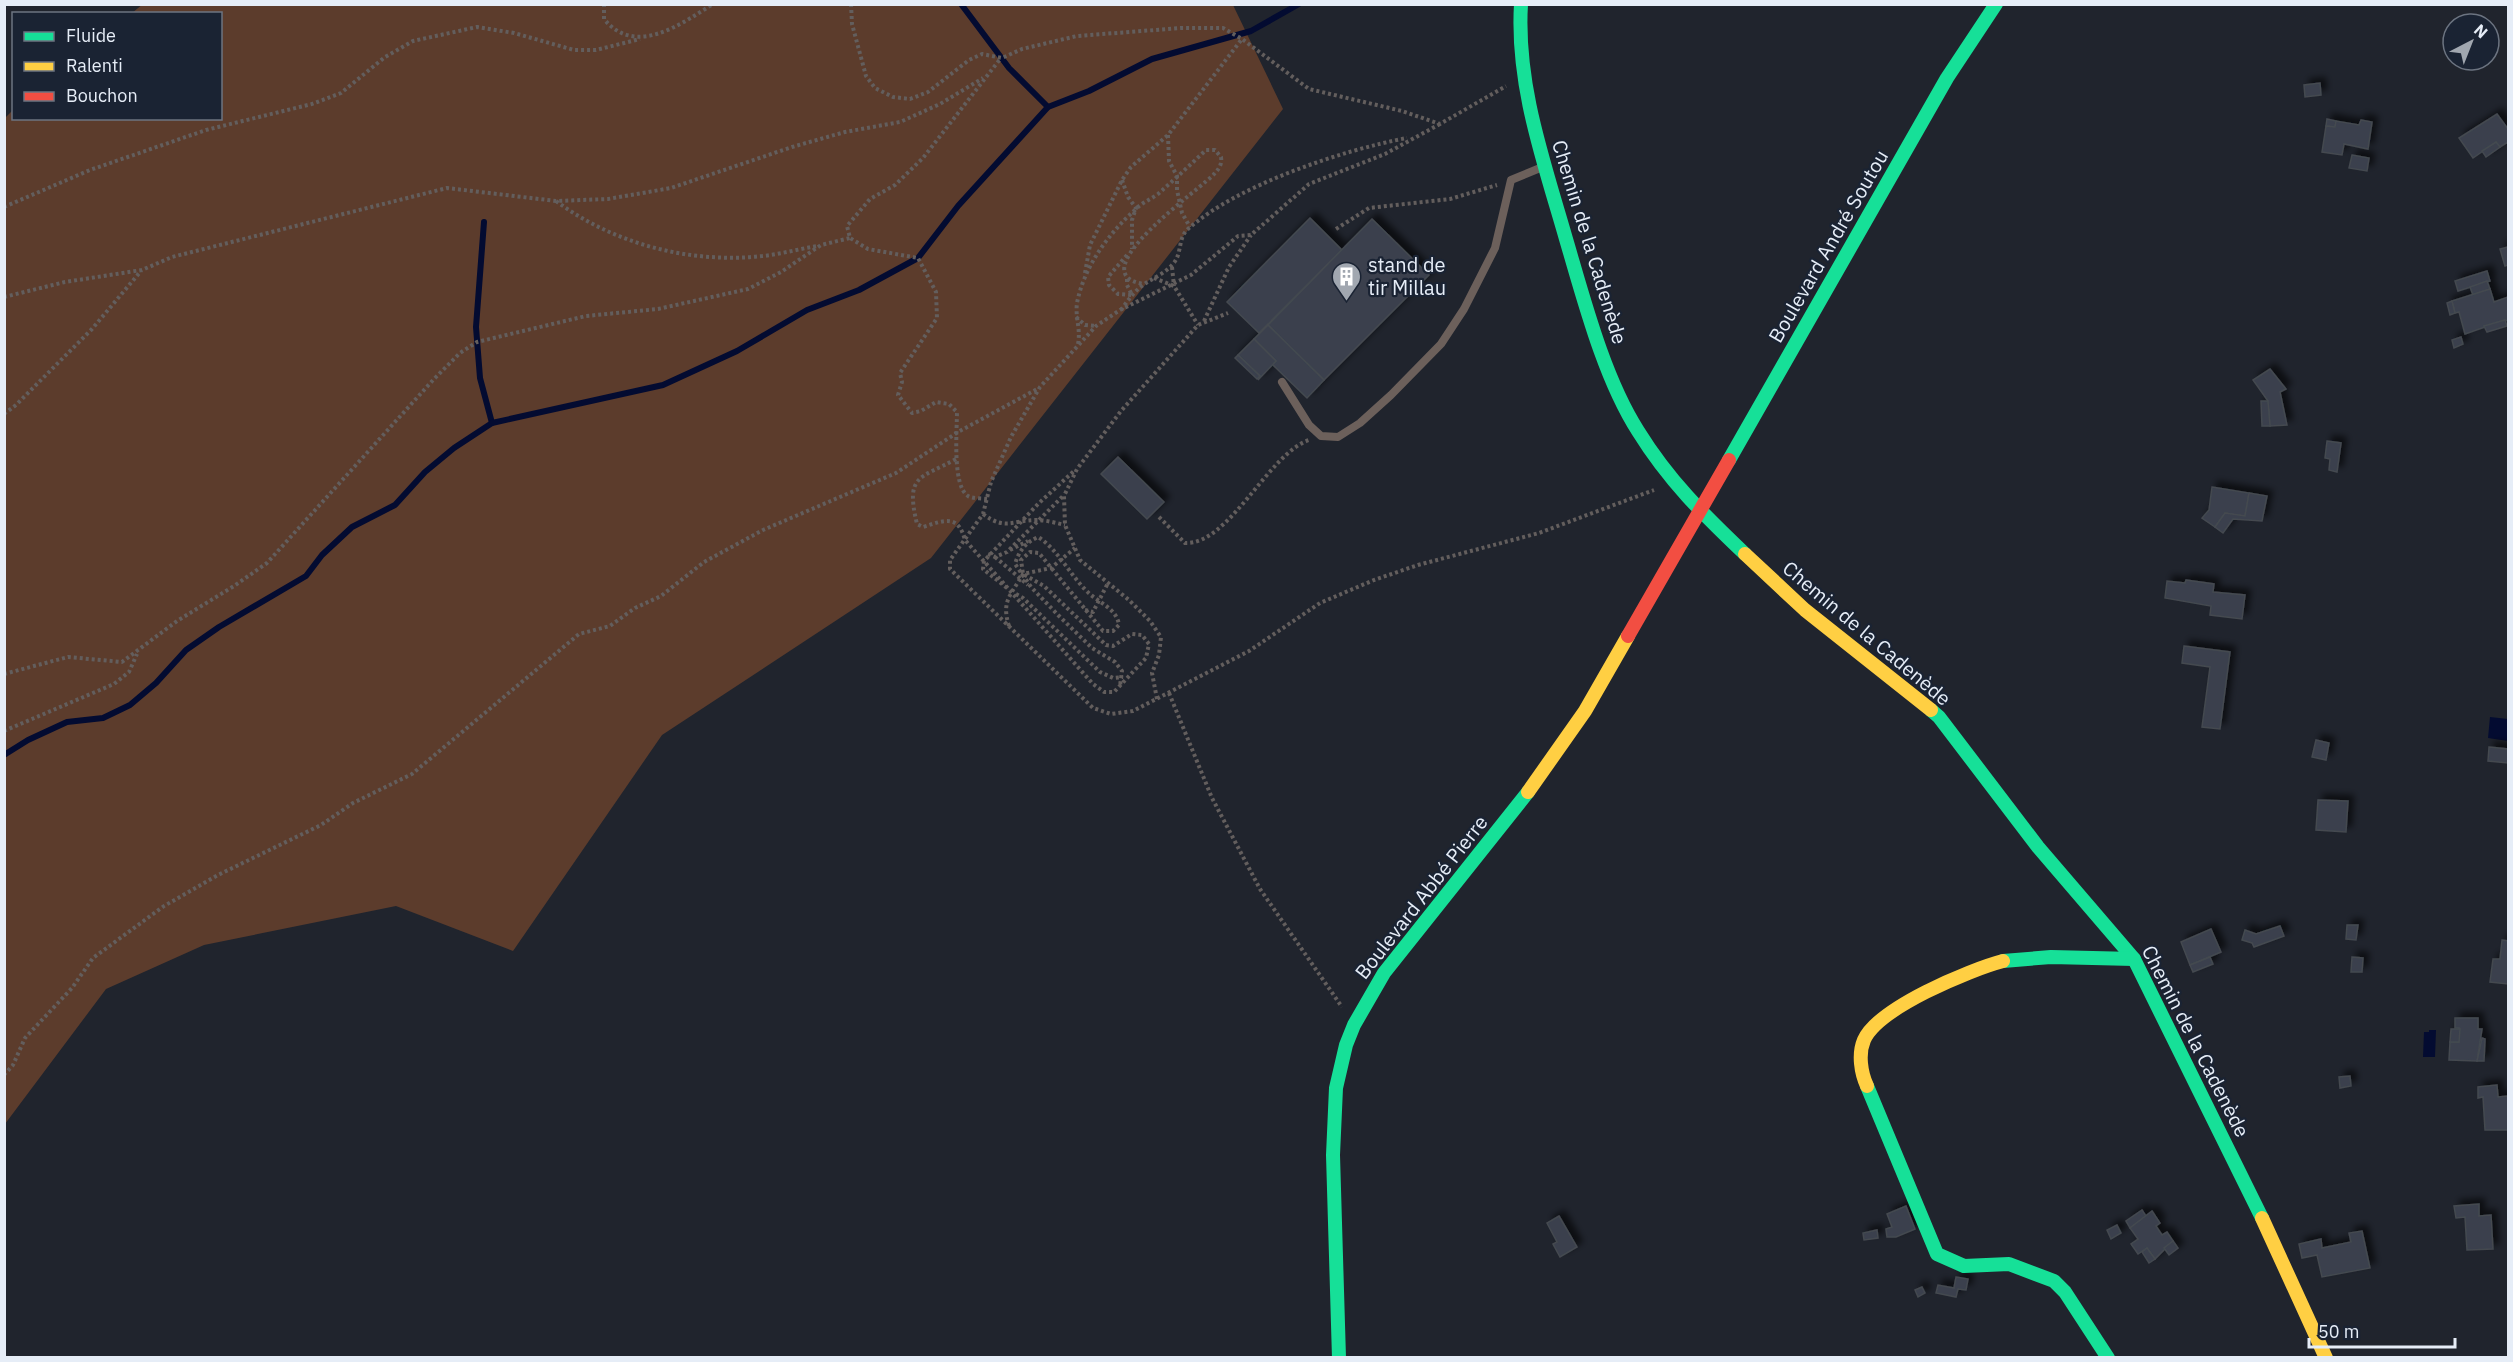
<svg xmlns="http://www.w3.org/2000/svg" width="2513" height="1362" font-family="'IBM Plex Sans',sans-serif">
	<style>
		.green { fill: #5c3c2c }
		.water { fill: #030b31 }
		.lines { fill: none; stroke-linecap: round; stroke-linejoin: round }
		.stream { stroke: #030b31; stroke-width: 6 }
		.building { fill: #3a414e; stroke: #444950; stroke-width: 1.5; filter: url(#shadow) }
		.path { stroke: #635e5d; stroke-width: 4; stroke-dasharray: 3 3; stroke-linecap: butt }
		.lane { stroke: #6c605b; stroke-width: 8 }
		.fast { stroke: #16e098; stroke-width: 14 }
		.slow { stroke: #ffcf43; stroke-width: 14 }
		.jam { stroke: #f24e42; stroke-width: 14 }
		.labels { text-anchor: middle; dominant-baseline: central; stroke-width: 4.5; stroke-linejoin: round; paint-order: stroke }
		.street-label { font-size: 20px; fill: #e6edf7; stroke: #1a2333 }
		.poi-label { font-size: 20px; fill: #e6edf7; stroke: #1a2333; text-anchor: start }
	</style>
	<defs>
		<filter id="shadow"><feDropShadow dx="5.5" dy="-5.5" stdDeviation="3" flood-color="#0009"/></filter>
	</defs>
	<rect width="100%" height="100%" fill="#20242d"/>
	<path class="green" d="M143,4L1233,5L1283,109L931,558L662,735L513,951L396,906L204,945L106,989L5,1124V118L13,110L14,118H220V14L132,13Z"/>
	<g class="water">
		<path d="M2490,717L2508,719V741L2488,738Z"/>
		<path d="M2429,1030H2436L2435,1057H2423L2424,1032H2429Z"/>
	</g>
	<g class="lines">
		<g class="stream">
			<path d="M961,4L1009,68L1048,107"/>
			<path d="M484,222L476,327L480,378L492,423"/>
			<path d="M4,755L28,740L67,722L103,718L130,705L156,683L186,650L219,627L306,576L322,555L352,527L395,505L425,472L454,448L492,423L663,385L737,351L807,310L859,290L918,258L958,206L1048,107L1089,91L1152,59L1251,31L1299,4"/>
		</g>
	</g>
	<g class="building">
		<path d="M2320,83L2321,95L2305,97L2304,85Z"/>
		<path d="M2497,114L2508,129V142L2500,147L2496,142L2473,158L2459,138Z"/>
		<path d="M2327,119L2336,121L2335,127L2326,126Z"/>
		<path d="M2361,120L2372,122L2368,149L2344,144L2342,155L2322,152L2326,126L2335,127L2336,121L2359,125Z"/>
		<path d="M2496,142L2500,147L2486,157L2482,151Z"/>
		<path d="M2352,155L2369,158L2367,171L2349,168Z"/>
		<path d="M1310,218L1342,250L1259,333L1227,302Z"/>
		<path d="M1372,219L1429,275L1324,380L1268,325Z"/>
		<path d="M2508,247V265L2505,266L2500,249Z"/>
		<path d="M2487,271L2490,281L2458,291L2455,281Z"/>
		<path d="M2487,281L2490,289L2473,295L2470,287Z"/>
		<path d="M2490,289L2494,302L2508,297V321L2505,320L2465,334L2459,312L2455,313L2452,301Z"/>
		<path d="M2452,301L2455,313L2450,315L2447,303Z"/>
		<path d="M2505,320L2507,326L2487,332L2484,326Z"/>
		<path d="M1268,325L1324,380L1307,398L1272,364L1276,361L1254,339Z"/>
		<path d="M2461,337L2463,344L2454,348L2452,340Z"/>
		<path d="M1254,339L1276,361L1258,380L1260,376L1238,355Z"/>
		<path d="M1238,355L1260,376L1257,379L1235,358Z"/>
		<path d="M2270,369L2286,389L2280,392L2287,425L2270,426L2268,401L2253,380Z"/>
		<path d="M2261,401H2268L2270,426H2262Z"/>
		<path d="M2327,441L2341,443L2337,472L2329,470L2330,459L2325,458Z"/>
		<path d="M1118,457L1164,502L1147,519L1101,474Z"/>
		<path d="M2212,487L2249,493L2245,516L2225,513L2215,527L2202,518L2209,510Z"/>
		<path d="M2249,493L2267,496L2262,521L2233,519L2223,533L2215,527L2225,513L2245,516Z"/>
		<path d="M2186,580L2214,584L2213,592L2245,595L2242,619L2210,615L2211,606L2165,598L2167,581L2185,583Z"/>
		<path d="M2184,646L2230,652L2220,729L2202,727L2210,667L2182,663Z"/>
		<path d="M2316,740L2329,743L2326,760L2312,757Z"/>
		<path d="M2489,747L2508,749V763L2488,761Z"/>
		<path d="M2318,800L2348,801L2346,832L2316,830Z"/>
		<path d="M2347,925H2358L2356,940L2346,939Z"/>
		<path d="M2280,926L2284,936L2254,947L2252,943L2242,940L2245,930L2256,934Z"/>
		<path d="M2211,929L2221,952L2190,965L2181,942Z"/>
		<path d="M2502,940L2508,941V984L2490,982L2493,959H2500Z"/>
		<path d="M2210,957L2213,964L2193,972L2190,965Z"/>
		<path d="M2352,957L2363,958L2362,972H2351Z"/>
		<path d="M2455,1018H2478V1029H2482L2477,1061L2449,1060L2450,1042H2459V1028H2455Z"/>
		<path d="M2451,1029H2460L2459,1042H2450Z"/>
		<path d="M2482,1038L2485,1039L2484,1061H2477Z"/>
		<path d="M2350,1076L2351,1086L2340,1088L2339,1077Z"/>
		<path d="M2497,1085L2498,1097L2508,1096V1130H2485L2483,1097L2478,1098V1087Z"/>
		<path d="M2479,1204V1216L2491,1215L2493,1249L2467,1250L2465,1217L2456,1218L2454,1206Z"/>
		<path d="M1906,1206L1915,1229L1896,1237H1887L1886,1229L1892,1227L1887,1214Z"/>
		<path d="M2142,1210L2146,1216L2130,1228L2126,1221Z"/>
		<path d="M2152,1211L2160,1223L2156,1226L2162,1235L2167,1232L2173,1241L2155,1259L2147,1248L2138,1254L2131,1244L2138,1239L2130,1228Z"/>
		<path d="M1559,1216L1577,1247L1560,1257L1553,1244L1557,1242L1547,1223Z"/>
		<path d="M2117,1225L2121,1233L2111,1239L2107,1230Z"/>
		<path d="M1877,1230L1878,1238L1864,1240L1863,1233Z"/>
		<path d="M2362,1231L2370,1268L2322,1277L2317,1255L2302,1258L2299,1244L2321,1239L2322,1248L2351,1242L2349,1233Z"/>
		<path d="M2173,1241L2178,1248L2169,1255L2164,1248Z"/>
		<path d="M2147,1248L2155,1259L2149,1263L2142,1252Z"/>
		<path d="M1956,1277L1968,1279L1966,1290L1958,1289L1956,1297L1936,1293L1938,1285L1954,1288Z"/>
		<path d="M1922,1287L1925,1293L1918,1297L1915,1290Z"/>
	</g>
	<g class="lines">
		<g class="path">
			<path d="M604,4V19C635,57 680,25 713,4"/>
			<path d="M851,4L852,24L866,76L875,88L893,97L910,99L928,92L969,60L982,54L1002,58L1022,49L1077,36L1181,28H1223L1242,39L1309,89L1402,111L1440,124L1506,86"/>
			<path d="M1440,124L1385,154L1309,184L1251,235L1238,236L1191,275L1120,310L1096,326L1040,387L1011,437L991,482L983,514L950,560V569L1093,708L1111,714L1133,711L1249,651L1320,603L1374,580L1418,565L1539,533L1654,490"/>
			<path d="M1168,135L1169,161L1177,176V190L1182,213L1190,227"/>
			<path d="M1122,180L1128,197L1136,208L1132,220V249"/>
			<path d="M556,201C614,244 690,264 763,256C781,254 799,249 817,246"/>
			<path d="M4,207L90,170L206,130L312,104L341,93L385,57L413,41L477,27L514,33L574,50H596L640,39"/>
			<path d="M1336,229L1369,208L1450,199L1497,185"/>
			<path d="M1127,255L1108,277L1109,285L1118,294L1132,295L1127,285V278"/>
			<path d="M1172,267L1174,286"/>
			<path d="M1085,273L1090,245L1122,180L1131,167L1168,135L1242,39"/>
			<path d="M1154,278L1174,286L1198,325"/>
			<path d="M4,297L65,282L142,270L172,257L447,188L556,201L608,199L671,188L792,147L845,132L900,122L940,104L983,78"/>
			<path d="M1121,310C1128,300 1135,290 1146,283C1154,278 1165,273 1172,265C1183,254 1177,239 1188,229C1237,185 1343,150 1407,138"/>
			<path d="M1076,317L1085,325L1096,326"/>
			<path d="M1204,321L1229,267L1251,235"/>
			<path d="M1078,344C1081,329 1075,318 1077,303C1084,267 1108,234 1135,210C1141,203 1150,200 1158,194C1174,180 1190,165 1206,150H1215L1221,157C1222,163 1220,168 1215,173C1204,187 1076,274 1144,284"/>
			<path d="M4,414L16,405L92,329L141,271"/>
			<path d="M956,459C920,479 905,474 917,524L923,527C945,520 958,514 965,540L1093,684L1104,692H1114L1146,658L1149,644L1142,635L1132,634L1113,646L1106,645L1044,586L1023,574L1021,560L1030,552L1039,553L1103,631H1113L1119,625C1117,610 1102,604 1091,595C1072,579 1059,550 1038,537C1025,543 1019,551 1015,564L1031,587L1058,615L1092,648L1115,662L1122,671L1120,686"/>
			<path d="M987,499C981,498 973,499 968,496C952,486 957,430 957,412L949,404L936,402L921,411L912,413L898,395L902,382L900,373L937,318L936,292L918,258L868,249L850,238L847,226L870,199L895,185L923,158L1001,58"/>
			<path d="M983,514C1006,531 1012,520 1037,520C1046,520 1056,523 1065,525"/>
			<path d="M1159,517L1185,543C1229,545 1268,454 1309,440"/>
			<path d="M1010,550L1028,541"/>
			<path d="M988,554L995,557L1007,552L1063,496"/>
			<path d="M995,557L1028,585"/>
			<path d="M1007,588L983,569L984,561L1038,504L1074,471"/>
			<path d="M1016,594L1023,598L1100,672L1113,678L1123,677"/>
			<path d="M1085,610L1093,612L1108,583"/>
			<path d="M1009,626C1001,601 1011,595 1023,574L1051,568L1075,548"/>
			<path d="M4,674L68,657L122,662L177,621L234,586L267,563L434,379L460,353L477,342L586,316L658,309L748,289L781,272L821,245L850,238"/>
			<path d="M1169,693L1212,798L1260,889L1342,1007"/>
			<path d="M1157,699L1152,673L1159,655L1161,637L1150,621L1129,600L1080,560L1065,525L1064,496L1077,469L1121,411L1198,325L1228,313"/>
			<path d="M4,731L114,684L129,672L137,654"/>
			<path d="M4,1075L13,1065L25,1038L72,988L93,958L164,906L218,875L321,825L353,803L412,774L579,634L610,626L635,608L661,596L704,562L763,530L896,473L958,432L1039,388"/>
		</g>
		<path class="lane" d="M1282,382L1309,425L1321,436L1338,437L1360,423L1391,395L1441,344L1464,309L1495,248L1511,180L1545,166"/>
		<g class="fast">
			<path d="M1521,4C1516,85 1544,162 1566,239C1584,300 1604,378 1638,431C1669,481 1703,514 1745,554"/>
			<path d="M1729,460L1947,78L1996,4"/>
			<path d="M1931,710L1939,717L2038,847L2134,959L2262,1218"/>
			<path d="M2003,961L2051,957L2134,959"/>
			<path d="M1867,1086L1937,1254L1964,1266L2009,1264L2054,1281L2065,1292L2108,1358"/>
			<path d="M1339,1358L1333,1155L1336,1088L1346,1045L1354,1025L1384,973L1528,792"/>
		</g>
		<g class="slow">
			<path d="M1745,554L1805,610L1931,710"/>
			<path d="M1528,792L1585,711L1628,636"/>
			<path d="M1867,1086C1861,1073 1858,1054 1864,1040C1878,1008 1969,970 2003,961"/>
			<path d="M2262,1218L2326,1358"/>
		</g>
		<path class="jam" d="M1628,636L1729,460"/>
	</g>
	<defs>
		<symbol id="building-pin" viewBox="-11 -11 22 30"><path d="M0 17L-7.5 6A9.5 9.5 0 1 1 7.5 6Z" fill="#a1a7b0" stroke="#1a2333"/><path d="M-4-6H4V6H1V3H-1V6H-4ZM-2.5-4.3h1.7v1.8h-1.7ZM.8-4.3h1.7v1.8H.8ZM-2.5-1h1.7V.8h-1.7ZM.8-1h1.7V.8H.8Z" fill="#fff"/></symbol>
	</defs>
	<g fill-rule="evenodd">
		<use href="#building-pin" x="1330" y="260" width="33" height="45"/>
	</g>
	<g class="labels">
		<g class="street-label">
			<text transform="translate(1590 242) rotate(73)">Chemin de la Cadenède</text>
			<text transform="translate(1828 246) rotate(-60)">Boulevard André Soutou</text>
			<text transform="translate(1867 633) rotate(40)">Chemin de la Cadenède</text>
			<text transform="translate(1421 897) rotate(-52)">Boulevard Abbé Pierre</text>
			<text transform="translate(2196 1041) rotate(63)">Chemin de la Cadenède</text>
		</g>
		<g class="poi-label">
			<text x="1368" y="264">stand de<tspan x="1368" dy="23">tir Millau</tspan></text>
		</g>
	</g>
	<rect width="2513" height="1362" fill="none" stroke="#e6edf7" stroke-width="12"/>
	<rect x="12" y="12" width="210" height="108" fill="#1a2333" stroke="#6c7481" stroke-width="1.5"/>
	<rect x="24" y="32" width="30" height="9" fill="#16e098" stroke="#6c7481" stroke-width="1.5"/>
	<text x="66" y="42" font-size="18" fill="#e6edf7">Fluide</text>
	<rect x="24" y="62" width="30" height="9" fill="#ffcf43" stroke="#6c7481" stroke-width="1.5"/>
	<text x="66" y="72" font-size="18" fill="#e6edf7">Ralenti</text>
	<rect x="24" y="92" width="30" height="9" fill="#f24e42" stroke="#6c7481" stroke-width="1.5"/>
	<text x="66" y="102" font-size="18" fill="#e6edf7">Bouchon</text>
	<g transform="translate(2471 42) rotate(42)"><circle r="28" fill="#1a2333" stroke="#6c7481" stroke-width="1.5"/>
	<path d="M0-4.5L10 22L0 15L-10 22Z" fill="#a1a7b0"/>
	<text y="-9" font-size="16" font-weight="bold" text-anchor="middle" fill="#e6edf7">N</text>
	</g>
	<path d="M2309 1338v9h146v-9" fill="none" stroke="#e6edf7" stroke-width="3"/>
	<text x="2318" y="1338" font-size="18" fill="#e6edf7" stroke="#1a2333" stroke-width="4.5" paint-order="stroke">50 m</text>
</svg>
